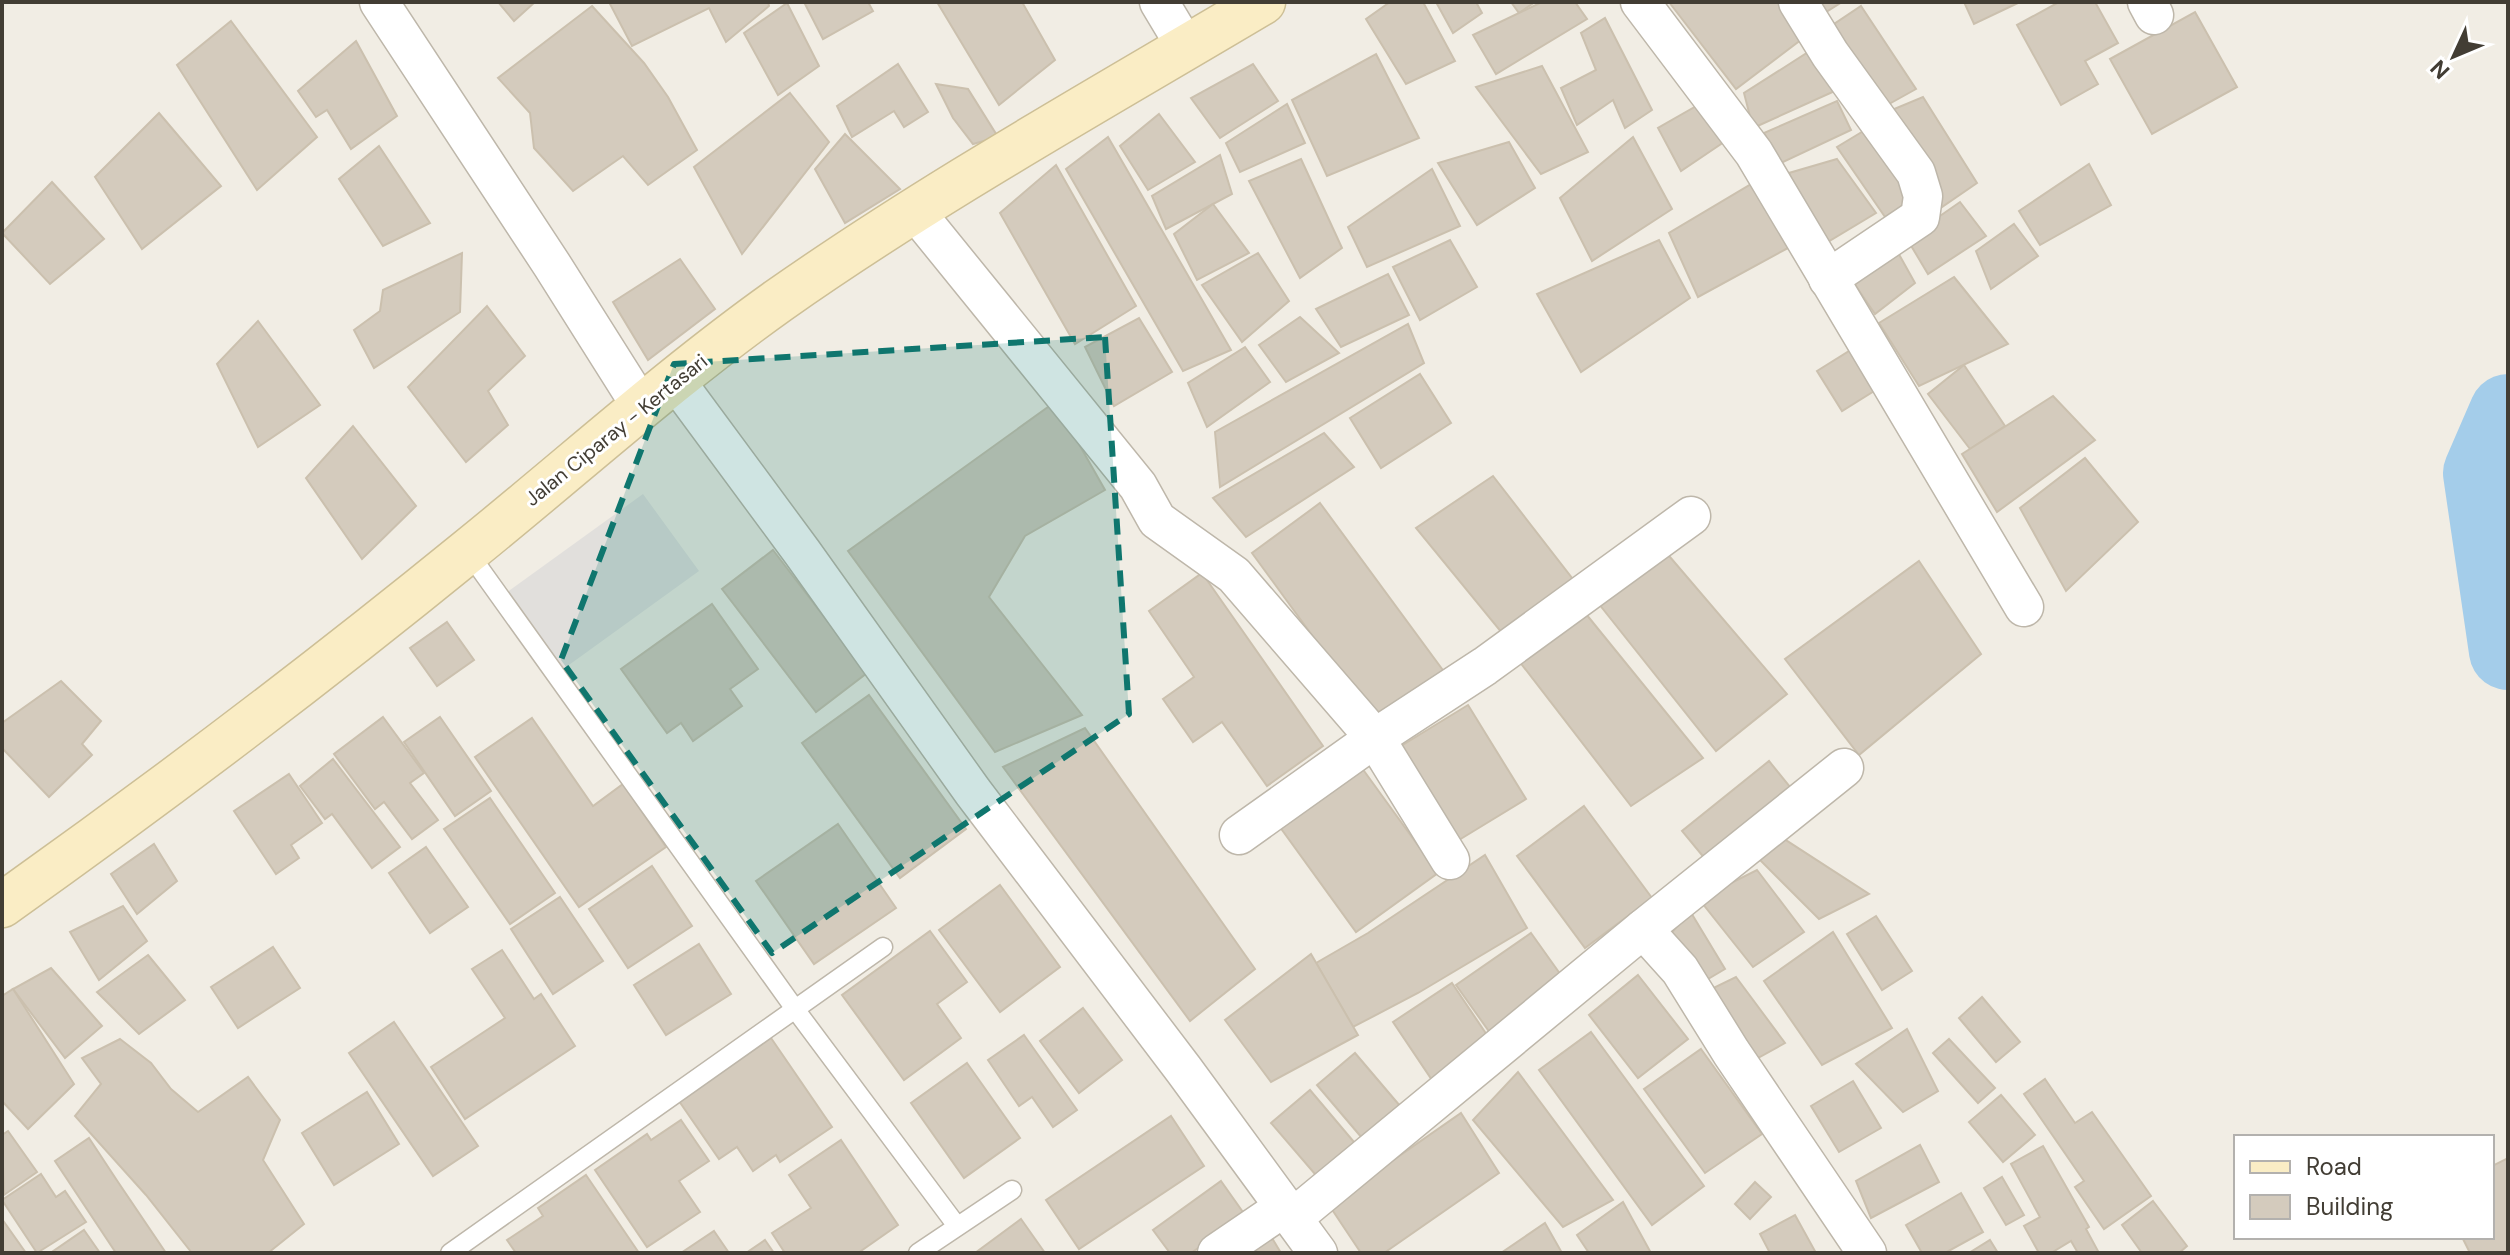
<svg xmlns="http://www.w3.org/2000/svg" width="2510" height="1255" font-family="'DM Sans',sans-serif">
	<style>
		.parking { fill: #e1dfdc }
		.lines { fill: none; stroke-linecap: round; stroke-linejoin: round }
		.river { stroke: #a4cdea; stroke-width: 78 }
		.building { fill: #d4cbbd; stroke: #cbc0ae; stroke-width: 2 }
		.service-casing { stroke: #beb7aa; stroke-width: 21 }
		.minor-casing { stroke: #beb7aa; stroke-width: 41 }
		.secondary-casing { stroke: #cdbf96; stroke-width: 47 }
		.service { stroke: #fff; stroke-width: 18 }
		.minor { stroke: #fff; stroke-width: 38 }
		.secondary { stroke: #faedc5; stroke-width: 44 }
		.marked { fill: #0f766e; fill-opacity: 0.2; stroke: #0f766e; stroke-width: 6; stroke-dasharray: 16 10; stroke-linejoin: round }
		.labels { text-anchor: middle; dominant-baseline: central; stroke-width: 6; stroke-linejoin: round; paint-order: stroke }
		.street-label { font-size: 20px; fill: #423d34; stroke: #fff }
	</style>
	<rect width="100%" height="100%" fill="#f1ede4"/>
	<path class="parking" d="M643,494L699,571L562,670L506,593Z"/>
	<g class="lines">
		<path class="river" d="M2508,413L2482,473L2508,651"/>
	</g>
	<g class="building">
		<path d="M498,2H535L514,21Z"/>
		<path d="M609,2H768L769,6L726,42L709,8L632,46Z"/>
		<path d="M804,2H868L873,11L823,39Z"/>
		<path d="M937,2H1022L1055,60L999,105Z"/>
		<path d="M1390,2H1423L1455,61L1406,84L1366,19Z"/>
		<path d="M1436,2H1476L1482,13L1453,33Z"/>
		<path d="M1511,2H1535L1519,13Z"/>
		<path d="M1542,2H1575L1587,19L1496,74L1473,35Z"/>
		<path d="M1669,2H1791L1810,33L1736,89Z"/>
		<path d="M1820,2H1842L1826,12Z"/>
		<path d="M1964,2H2020L1974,24Z"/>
		<path d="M2059,2H2095L2118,43L2085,61L2098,84L2061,105L2017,25Z"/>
		<path d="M787,3L819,66L778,95L744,33Z"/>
		<path d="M592,6L644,63L668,97L697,150L648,185L623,156L573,191L534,148L530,113L498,78Z"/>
		<path d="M1861,6L1916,89L1880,109L1825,30Z"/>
		<path d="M2195,12L2237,87L2152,134L2110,59Z"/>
		<path d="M1605,18L1652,110L1625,128L1613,100L1577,125L1561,88L1596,70L1581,33Z"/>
		<path d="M231,21L317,137L257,190L177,65Z"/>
		<path d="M356,41L397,116L351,149L327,110L316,117L298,91Z"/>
		<path d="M1813,49L1837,90L1753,128L1744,93Z"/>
		<path d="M1376,54L1419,138L1327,176L1292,100Z"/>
		<path d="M898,64L928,112L904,127L894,111L852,137L837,106Z"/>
		<path d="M1253,64L1278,101L1220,138L1191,98Z"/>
		<path d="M1542,66L1588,152L1541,174L1476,87Z"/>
		<path d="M936,84L968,89L998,137L973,144L953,118Z"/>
		<path d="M790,93L829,142L742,254L694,167Z"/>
		<path d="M1923,97L1977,183L1942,207L1887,112Z"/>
		<path d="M1705,101L1727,140L1681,171L1658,128Z"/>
		<path d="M1837,101L1851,130L1781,163L1764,133Z"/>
		<path d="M1287,104L1305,143L1240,172L1226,143Z"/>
		<path d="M159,113L221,186L142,249L95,177Z"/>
		<path d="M1159,114L1195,162L1148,190L1120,146Z"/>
		<path d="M1870,127L1914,198L1885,217L1837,147Z"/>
		<path d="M845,134L900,189L845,223L815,169Z"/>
		<path d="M1108,137L1231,350L1183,371L1066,169Z"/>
		<path d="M1633,137L1672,209L1592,261L1560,198Z"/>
		<path d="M1509,142L1535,188L1477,225L1438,163Z"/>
		<path d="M379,146L430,223L383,246L339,179Z"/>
		<path d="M1220,155L1232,194L1166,229L1152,196Z"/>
		<path d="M1301,159L1342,248L1300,278L1249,181Z"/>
		<path d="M1837,159L1876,213L1821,246L1789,173Z"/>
		<path d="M2089,164L2111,205L2040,245L2019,211Z"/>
		<path d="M1056,165L1136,306L1075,344L1000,213Z"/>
		<path d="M1432,169L1460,226L1367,267L1348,227Z"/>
		<path d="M52,182L104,239L50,284L2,233Z"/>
		<path d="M1753,183L1788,248L1698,297L1669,233Z"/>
		<path d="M1960,202L1986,236L1928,274L1907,239Z"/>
		<path d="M1213,204L1249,253L1197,280L1174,234Z"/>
		<path d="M2014,224L2038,256L1991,289L1976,251Z"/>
		<path d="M1450,240L1477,287L1420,320L1393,267Z"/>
		<path d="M1659,240L1690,298L1581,372L1537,294Z"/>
		<path d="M1896,249L1915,283L1875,314L1851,279Z"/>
		<path d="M462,253L460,312L374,368L354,330L380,311L383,290Z"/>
		<path d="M1258,253L1289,301L1242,342L1202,285Z"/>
		<path d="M680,259L715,309L648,360L613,302Z"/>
		<path d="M1388,274L1409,315L1341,347L1316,309Z"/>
		<path d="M1954,277L2008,344L1919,386L1879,323Z"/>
		<path d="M487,306L525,356L488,391L508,425L466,462L408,387Z"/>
		<path d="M1300,317L1339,353L1286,382L1259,345Z"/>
		<path d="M1139,318L1172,372L1114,406L1085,347Z"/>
		<path d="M258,321L320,405L258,447L217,364Z"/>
		<path d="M1408,324L1424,363L1220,487L1215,432Z"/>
		<path d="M1245,347L1270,382L1207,427L1188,383Z"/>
		<path d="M1854,348L1879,388L1842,411L1817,371Z"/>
		<path d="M1964,365L2005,426L1970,449L1928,394Z"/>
		<path d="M1420,374L1451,423L1381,468L1350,418Z"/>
		<path d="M2053,396L2095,440L1997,512L1962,454Z"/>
		<path d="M1055,402L1105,490L1025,536L989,597L1082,715L995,752L848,551Z"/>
		<path d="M353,426L416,506L362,559L306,478Z"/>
		<path d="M1324,433L1354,467L1246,537L1213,498Z"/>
		<path d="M2085,458L2138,522L2066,591L2020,508Z"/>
		<path d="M1493,476L1579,587L1502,633L1416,528Z"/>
		<path d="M1320,503L1445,673L1376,723L1252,553Z"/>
		<path d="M773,550L867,673L816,712L722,589Z"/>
		<path d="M1664,550L1787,694L1716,751L1595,599Z"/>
		<path d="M1919,561L1981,654L1859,755L1785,659Z"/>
		<path d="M1202,573L1323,746L1267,786L1222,722L1193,742L1163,699L1194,677L1149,611Z"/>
		<path d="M712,604L758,669L730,689L742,706L693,741L681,723L667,733L621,669Z"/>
		<path d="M1586,614L1703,758L1631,806L1519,661Z"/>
		<path d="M447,622L474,660L437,686L410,648Z"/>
		<path d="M61,681L101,721L82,744L92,755L49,797L2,748V723Z"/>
		<path d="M869,695L966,829L900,878L802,743Z"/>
		<path d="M1468,705L1526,799L1459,840L1401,746Z"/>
		<path d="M383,717L424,773L410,783L438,820L412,839L384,802L375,809L334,754Z"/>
		<path d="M440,717L491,791L455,816L404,742Z"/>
		<path d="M532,718L593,806L623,784L666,847L579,907L475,757Z"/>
		<path d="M1085,728L1255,969L1190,1021L1003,767Z"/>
		<path d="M333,759L400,847L372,868L332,814L325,819L300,786Z"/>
		<path d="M1769,761L1799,798L1711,866L1682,831Z"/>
		<path d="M1359,764L1438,873L1356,932L1277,823Z"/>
		<path d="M289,774L322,823L291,845L299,858L276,874L234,811Z"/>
		<path d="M490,798L555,893L510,924L444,829Z"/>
		<path d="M1584,806L1652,898L1585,948L1517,856Z"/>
		<path d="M838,824L896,908L814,964L756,881Z"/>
		<path d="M1775,833L1869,894L1819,919L1756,856Z"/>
		<path d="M154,844L177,881L137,914L111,874Z"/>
		<path d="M426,847L468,907L430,933L389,873Z"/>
		<path d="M1485,855L1527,928L1418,993L1353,1027L1316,963L1368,933Z"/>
		<path d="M652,866L692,926L628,968L589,909Z"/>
		<path d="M1757,870L1804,932L1753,967L1699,899Z"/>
		<path d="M1000,885L1060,967L1000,1012L939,930Z"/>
		<path d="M560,897L603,961L553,994L511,929Z"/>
		<path d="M123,906L147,941L99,980L70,932Z"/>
		<path d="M1690,911L1725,969L1703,982L1668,937Z"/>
		<path d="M1876,916L1912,971L1882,990L1847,934Z"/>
		<path d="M930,931L967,982L937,1004L961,1038L904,1080L842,995Z"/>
		<path d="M1833,932L1892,1028L1822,1065L1764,981Z"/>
		<path d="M1531,933L1568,985L1493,1037L1456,985Z"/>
		<path d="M699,944L731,994L666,1035L634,985Z"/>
		<path d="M273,947L300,988L238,1028L211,987Z"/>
		<path d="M502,950L534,999L541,994L575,1046L465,1119L431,1067L505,1018L472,969Z"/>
		<path d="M1311,954L1358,1035L1271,1082L1225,1020Z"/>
		<path d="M148,955L185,1000L139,1034L97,992Z"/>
		<path d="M51,968L102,1026L65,1058L13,989Z"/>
		<path d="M1638,975L1688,1039L1638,1078L1589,1015Z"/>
		<path d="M1736,977L1785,1043L1758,1058L1705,992Z"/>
		<path d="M1452,983L1491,1041L1432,1080L1393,1022Z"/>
		<path d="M13,989L74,1084L28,1129L2,1101V996Z"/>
		<path d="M1982,997L2020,1042L1996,1062L1959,1018Z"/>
		<path d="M1083,1008L1122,1060L1079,1093L1040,1041Z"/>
		<path d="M394,1022L478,1146L433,1176L349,1053Z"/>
		<path d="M1907,1029L1938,1091L1903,1112L1856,1064Z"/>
		<path d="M1591,1032L1704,1186L1652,1225L1539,1070Z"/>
		<path d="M1024,1035L1077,1110L1053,1127L1032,1097L1019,1106L988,1060Z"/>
		<path d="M771,1038L832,1127L780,1162L776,1155L753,1171L737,1147L719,1159L679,1101Z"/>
		<path d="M120,1039L151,1063L171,1089L198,1112L248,1077L280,1120L263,1160L304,1224L268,1253H192L146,1195L75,1116L101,1084L82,1058Z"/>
		<path d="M1949,1039L1995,1088L1978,1103L1933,1053Z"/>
		<path d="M1701,1049L1762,1134L1705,1173L1644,1089Z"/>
		<path d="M1355,1053L1406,1113L1368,1145L1317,1085Z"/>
		<path d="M967,1063L1020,1138L964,1178L911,1103Z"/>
		<path d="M1518,1072L1613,1200L1563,1227L1473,1120Z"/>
		<path d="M2045,1079L2075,1123L2092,1112L2151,1196L2104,1229L2075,1187L2084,1181L2024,1094Z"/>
		<path d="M1853,1081L1881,1128L1839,1152L1811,1106Z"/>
		<path d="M1310,1090L1359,1148L1321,1181L1271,1123Z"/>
		<path d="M367,1092L399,1144L334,1185L302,1133Z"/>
		<path d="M2001,1095L2035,1135L2003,1162L1969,1122Z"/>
		<path d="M1461,1113L1499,1173L1384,1253H1361L1329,1205Z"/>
		<path d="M1171,1116L1204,1166L1079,1249L1046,1200Z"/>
		<path d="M681,1120L709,1161L679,1181L700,1212L647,1247L595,1170L647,1134L651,1140Z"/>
		<path d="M8,1131L37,1172L4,1195L2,1135Z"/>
		<path d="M89,1138L118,1182L166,1253H116L55,1161Z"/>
		<path d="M841,1140L898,1225L858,1253H785L772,1233L811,1208L789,1175Z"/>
		<path d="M1920,1145L1939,1182L1871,1218L1856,1181Z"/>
		<path d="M2043,1146L2089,1227L2086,1229L2099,1253H2078L2071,1241L2051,1253H2039L2024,1226L2040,1217L2011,1164Z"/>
		<path d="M2508,1158V1253H2470L2462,1237H2492V1166Z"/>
		<path d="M41,1174L56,1197L65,1191L86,1222L37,1253L2,1200Z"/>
		<path d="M586,1175L639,1253H516L507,1240L543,1216L538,1208Z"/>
		<path d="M2002,1177L2024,1215L2006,1225L1984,1188Z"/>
		<path d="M1221,1181L1245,1215L1191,1253H1170L1153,1230Z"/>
		<path d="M1755,1182L1771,1197L1750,1219L1735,1204Z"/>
		<path d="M1961,1193L1983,1232L1945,1253H1922L1906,1225Z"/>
		<path d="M2153,1201L2187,1246L2179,1253H2142L2122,1225Z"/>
		<path d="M1623,1202L1651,1253H1589L1577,1235Z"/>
		<path d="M1795,1215L1816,1253H1770L1760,1234Z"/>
		<path d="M2,1219L26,1253H2Z"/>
		<path d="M1021,1219L1045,1253H975Z"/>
		<path d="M1545,1223L1562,1253H1501Z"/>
		<path d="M84,1230L100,1253H53L52,1252Z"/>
		<path d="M714,1231L729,1253H681Z"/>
		<path d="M1272,1238L1281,1253H1247Z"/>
		<path d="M765,1240L774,1253H746Z"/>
		<path d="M1990,1240L1998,1253H1969Z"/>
	</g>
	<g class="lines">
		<defs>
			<g id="service">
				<path d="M468,552L795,1009L957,1226"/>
				<path d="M450,1253L883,947"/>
				<path d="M918,1253L1012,1190"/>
			</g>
			<g id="minor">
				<path d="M379,2L552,265L641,406"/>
				<path d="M1159,2L1186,47"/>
				<path d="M1640,2L1754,153L2024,607"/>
				<path d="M1798,2L1830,54L1916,173L1923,196L1920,217L1828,279"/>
				<path d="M2147,2L2154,15"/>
				<path d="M914,210L1138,486L1157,520L1234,575L1375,738L1450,860"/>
				<path d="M675,380L802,552L973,792L1184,1070L1318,1253"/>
				<path d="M1239,835L1375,738L1485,666L1691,516"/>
				<path d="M1643,929L1680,970L1731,1052L1867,1253"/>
				<path d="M1294,1217L1643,929L1844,768"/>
				<path d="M1217,1253L1283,1208"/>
			</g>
			<path id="secondary" d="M2,905C161,792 317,674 468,551C571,468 670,378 778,301C933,192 1100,99 1263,2"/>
		</defs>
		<use href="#service" class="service-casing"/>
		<use href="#minor" class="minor-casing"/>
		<use href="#secondary" class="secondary-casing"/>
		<use href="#service" class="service"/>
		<use href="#minor" class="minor"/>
		<use href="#secondary" class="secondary"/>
	</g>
	<path class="marked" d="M1105,337L1129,714L772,953L561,660L674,364Z"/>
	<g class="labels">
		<g class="street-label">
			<text transform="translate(616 430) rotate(-39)">Jalan Ciparay - Kertasari</text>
		</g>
	</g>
	<rect width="2510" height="1255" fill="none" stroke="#423d34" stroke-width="8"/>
	<rect x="2234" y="1135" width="260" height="104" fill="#ffffff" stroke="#b3b1ae" stroke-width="2"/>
	<rect x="2250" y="1161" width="40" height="12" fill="#faedc5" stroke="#b3b1ae" stroke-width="2"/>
	<text x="2306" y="1175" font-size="24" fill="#423d34">Road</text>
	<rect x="2250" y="1195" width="40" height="24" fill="#d4cbbd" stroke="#b3b1ae" stroke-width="2"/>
	<text x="2306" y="1215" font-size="24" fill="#423d34">Building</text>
	<g transform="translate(2454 56) rotate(226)" stroke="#ffffff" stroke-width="6" paint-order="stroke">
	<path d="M0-6L14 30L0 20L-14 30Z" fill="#423d34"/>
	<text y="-12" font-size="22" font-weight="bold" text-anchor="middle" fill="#423d34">N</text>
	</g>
</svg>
